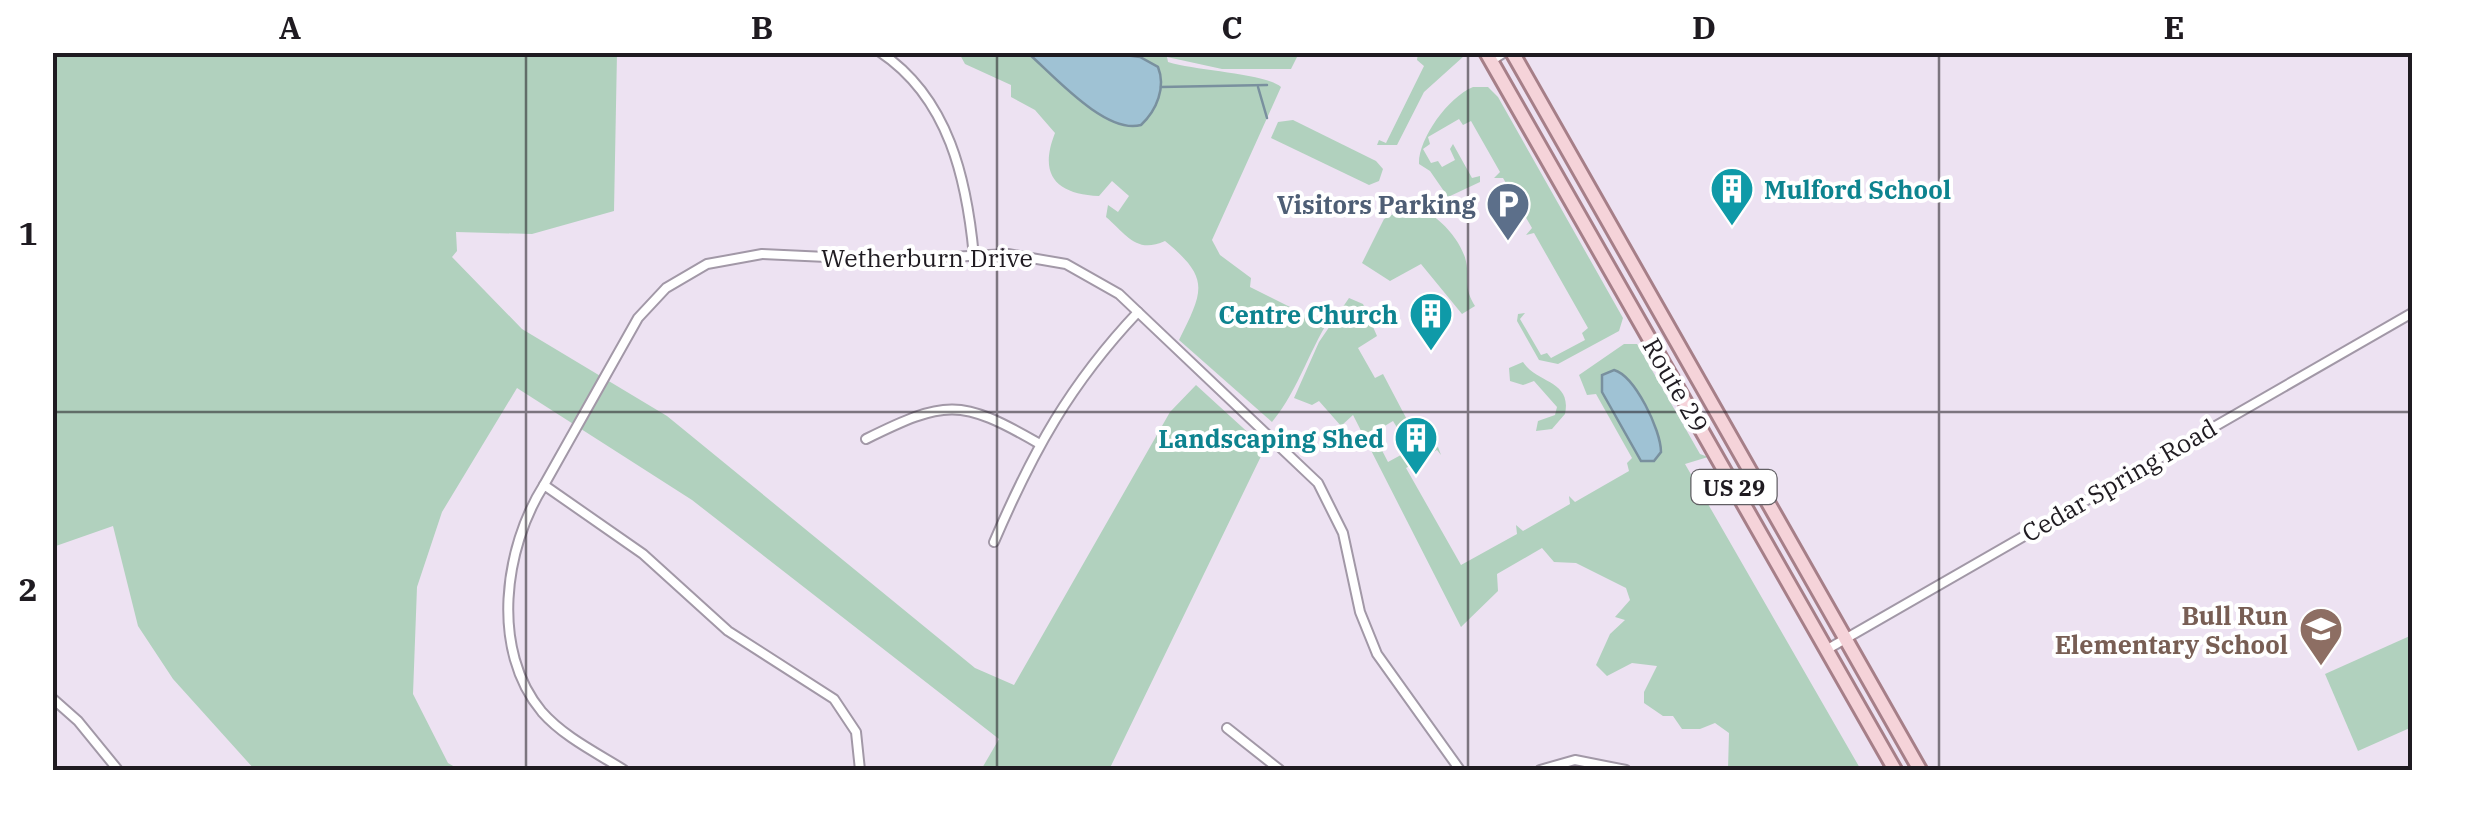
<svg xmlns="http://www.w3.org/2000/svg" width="2465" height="823" font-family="'IBM Plex Serif',serif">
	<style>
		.green { fill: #b1d1be }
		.water { fill: #9fc2d4; stroke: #79909e; stroke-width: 2.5 }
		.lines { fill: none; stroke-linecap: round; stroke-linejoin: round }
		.stream { stroke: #79909e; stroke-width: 2.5 }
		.street-casing { stroke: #a298a7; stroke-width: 12 }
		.primary-casing { stroke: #a67f88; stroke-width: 18 }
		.street { stroke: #fff; stroke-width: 8 }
		.primary { stroke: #f5d3d9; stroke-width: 12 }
		.grid { fill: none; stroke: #1f1b21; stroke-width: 2.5; stroke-opacity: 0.55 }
		.labels { text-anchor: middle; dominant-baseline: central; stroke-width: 8; stroke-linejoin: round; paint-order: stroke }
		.shield { fill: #fff; stroke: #625f64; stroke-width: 2.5 }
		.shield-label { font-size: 22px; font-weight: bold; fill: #1f1b21 }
		.culture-label { font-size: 25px; font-weight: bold; fill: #0d838f; stroke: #fff; text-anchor: end }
		.service-label { font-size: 25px; font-weight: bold; fill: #4e5e75; stroke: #fff; text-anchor: end }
		.street-label { font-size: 25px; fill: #1f1b21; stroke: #fff }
		.education-label { font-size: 25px; font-weight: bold; fill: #785e54; stroke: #fff; text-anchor: end }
		.neatline { fill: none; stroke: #1f1b21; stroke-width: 4 }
		.grid-label { font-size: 32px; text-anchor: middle; font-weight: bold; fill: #1f1b21 }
	</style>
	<rect width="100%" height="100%" fill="#ede2f2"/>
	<g class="green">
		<path d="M53,53H617L614,211L532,234L456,232L457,251L452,257L522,329L667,416L975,668L1014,685L1170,412L1196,385L1265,448L1109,770H981L999,739L692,500L517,388L442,512L417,587L413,694L448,763L460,770H255L173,679L138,626L113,526L53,547Z"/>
		<path d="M959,53H1299L1291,69H1222L1167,57L1168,62C1197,71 1264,73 1281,87L1212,240L1220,255L1251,278L1250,287L1316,320L1335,311C1310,346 1300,388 1272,422L1179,340C1204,290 1210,278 1165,241C1136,254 1127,235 1106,217L1108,205L1118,212L1129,196L1112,181L1099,196C1057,194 1038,176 1055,133L1035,110L1011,97V85L965,64Z"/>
		<path d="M1418,53H1461L1464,56L1424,92L1397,145H1377L1379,140L1386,143L1424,66L1417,60Z"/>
		<path d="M1473,87H1488L1498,97L1623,318L1619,331L1558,364L1539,360L1517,321L1518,314L1525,313L1520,319L1541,355L1547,353L1551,358L1585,340L1582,333L1588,328L1534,233L1526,235L1532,228L1503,178H1494L1500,172L1471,121L1463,125L1459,119L1428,137L1430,144L1423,149L1431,163L1438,161L1442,167L1455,160L1450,149L1453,144L1472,178L1480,176V182L1448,197L1430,171L1419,164C1418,140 1447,98 1473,87Z"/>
		<path d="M1293,120L1376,161L1383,169L1379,181L1369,185L1271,138L1278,122Z"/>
		<path d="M1409,206C1433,207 1466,243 1467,268C1468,285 1465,289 1475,306L1462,314L1421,264L1390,281L1362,263L1384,219Z"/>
		<path d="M1349,298L1363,304L1377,336L1358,348L1375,378L1383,374L1414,433L1404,439L1393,421L1373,433L1388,462L1410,450L1407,439L1414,450L1426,453L1438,447L1441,455L1437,450L1406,468L1461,565L1517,534L1516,525L1523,531L1570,504L1569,496L1575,502L1629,471L1627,463L1632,458L1596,394L1587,395L1579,375L1624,344H1637L1700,454L1708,457L1685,464L1861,770H1728L1729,733L1715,723L1700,729H1682L1673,716H1663L1644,703V692L1657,666L1632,663L1607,676L1596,665L1610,634L1625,620L1615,617L1630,600L1626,588L1576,563L1554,562L1542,548L1497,574L1498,591L1461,627L1353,415L1341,426L1319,401L1312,405L1294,398L1319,342Z"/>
		<path d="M1523,362C1538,384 1572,380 1565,414L1552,429L1536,431L1538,421L1555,415L1557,407L1534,381L1523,385L1510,381L1509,368Z"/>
		<path d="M2412,635V727L2358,751L2325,674Z"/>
	</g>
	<g class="water">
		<path d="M1101,52L1140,57L1158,67C1166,87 1157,110 1141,125C1106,135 1053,75 1028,53Z"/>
		<path d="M1614,370C1635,376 1661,430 1661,452L1654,461H1641L1602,392V375Z"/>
	</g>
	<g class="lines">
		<g class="stream">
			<path d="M1161,87L1267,85"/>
			<path d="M1258,87L1267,118"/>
		</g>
		<defs>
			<g id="street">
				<path d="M880,52C949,98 967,180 974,257"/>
				<path d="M1491,61L1505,52"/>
				<path d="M866,439C945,400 960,398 1038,443"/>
				<path d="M544,485L638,318L666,288L707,264L762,254L891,260L1008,254L1066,264L1119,294L1318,483L1343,533L1360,612L1377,654L1460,770"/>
				<path d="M994,542C1033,451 1070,384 1138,312"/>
				<path d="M1826,650L2412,313"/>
				<path d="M52,698L78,721L118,770"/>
				<path d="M1227,728L1280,770"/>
				<path d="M624,770C597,753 564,737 542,712C490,650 504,548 544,485L643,554L728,631L834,699L856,732L860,770"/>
				<path d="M1540,770L1575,760L1626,770"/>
			</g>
			<g id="primary">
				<path d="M1486,52L1895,770"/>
				<path d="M1512,52L1920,770"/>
			</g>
		</defs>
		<use href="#street" class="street-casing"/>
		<use href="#primary" class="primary-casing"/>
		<use href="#street" class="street"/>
		<use href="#primary" class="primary"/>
	</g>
	<path class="grid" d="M526,52V770M997,52V770M1468,52V770M1939,52V770M52,412H2412"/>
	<defs>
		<symbol id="building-pin" viewBox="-11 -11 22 30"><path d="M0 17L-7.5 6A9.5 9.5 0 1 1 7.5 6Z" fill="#0f9aa8" stroke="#fff"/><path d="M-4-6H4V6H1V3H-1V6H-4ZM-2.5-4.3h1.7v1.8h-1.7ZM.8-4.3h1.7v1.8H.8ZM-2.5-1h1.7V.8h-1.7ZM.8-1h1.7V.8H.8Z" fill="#fff"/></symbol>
		<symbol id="parking-pin" viewBox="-11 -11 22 30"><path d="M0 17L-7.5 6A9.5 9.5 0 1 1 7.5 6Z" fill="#5c6f8a" stroke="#fff"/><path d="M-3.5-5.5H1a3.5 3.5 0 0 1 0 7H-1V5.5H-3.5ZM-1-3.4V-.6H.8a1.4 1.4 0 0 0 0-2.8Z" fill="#fff"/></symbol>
		<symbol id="school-pin" viewBox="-11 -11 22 30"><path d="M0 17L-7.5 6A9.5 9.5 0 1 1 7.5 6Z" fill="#8d6e63" stroke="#fff"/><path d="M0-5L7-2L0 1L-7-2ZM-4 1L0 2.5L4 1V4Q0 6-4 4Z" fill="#fff"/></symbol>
	</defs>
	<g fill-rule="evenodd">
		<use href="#building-pin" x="1707" y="164" width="50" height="68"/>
		<use href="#parking-pin" x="1483" y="179" width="50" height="68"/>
		<use href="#building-pin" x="1406" y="289" width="50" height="68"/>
		<use href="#building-pin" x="1391" y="413" width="50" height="68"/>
		<use href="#school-pin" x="2296" y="604" width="50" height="68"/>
	</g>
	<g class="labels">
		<rect class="shield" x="1691.5" y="470" width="85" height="34" rx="8"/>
		<g class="shield-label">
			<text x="1734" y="487">US 29</text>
		</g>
		<g class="culture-label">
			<text x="1764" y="189" text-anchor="start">Mulford School</text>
			<text x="1398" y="314">Centre Church</text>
			<text x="1384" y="438">Landscaping Shed</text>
		</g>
		<g class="service-label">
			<text x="1476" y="204">Visitors Parking</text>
		</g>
		<g class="street-label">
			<text x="927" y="257">Wetherburn Drive</text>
			<text transform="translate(1676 385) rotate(60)">Route 29</text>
			<text transform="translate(2119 480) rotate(-30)">Cedar Spring Road</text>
		</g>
		<g class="education-label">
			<text x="2288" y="615">Bull Run<tspan x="2288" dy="29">Elementary School</tspan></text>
		</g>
	</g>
	<rect width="2465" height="823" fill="none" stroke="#ffffff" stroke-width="110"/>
	<rect x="55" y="55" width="2355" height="713" class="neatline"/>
	<g class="grid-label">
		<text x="290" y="39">A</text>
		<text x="762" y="39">B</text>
		<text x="1232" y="39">C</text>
		<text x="1704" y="39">D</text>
		<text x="2174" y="39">E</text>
		<text x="28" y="245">1</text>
		<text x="28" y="601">2</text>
	</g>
</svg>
